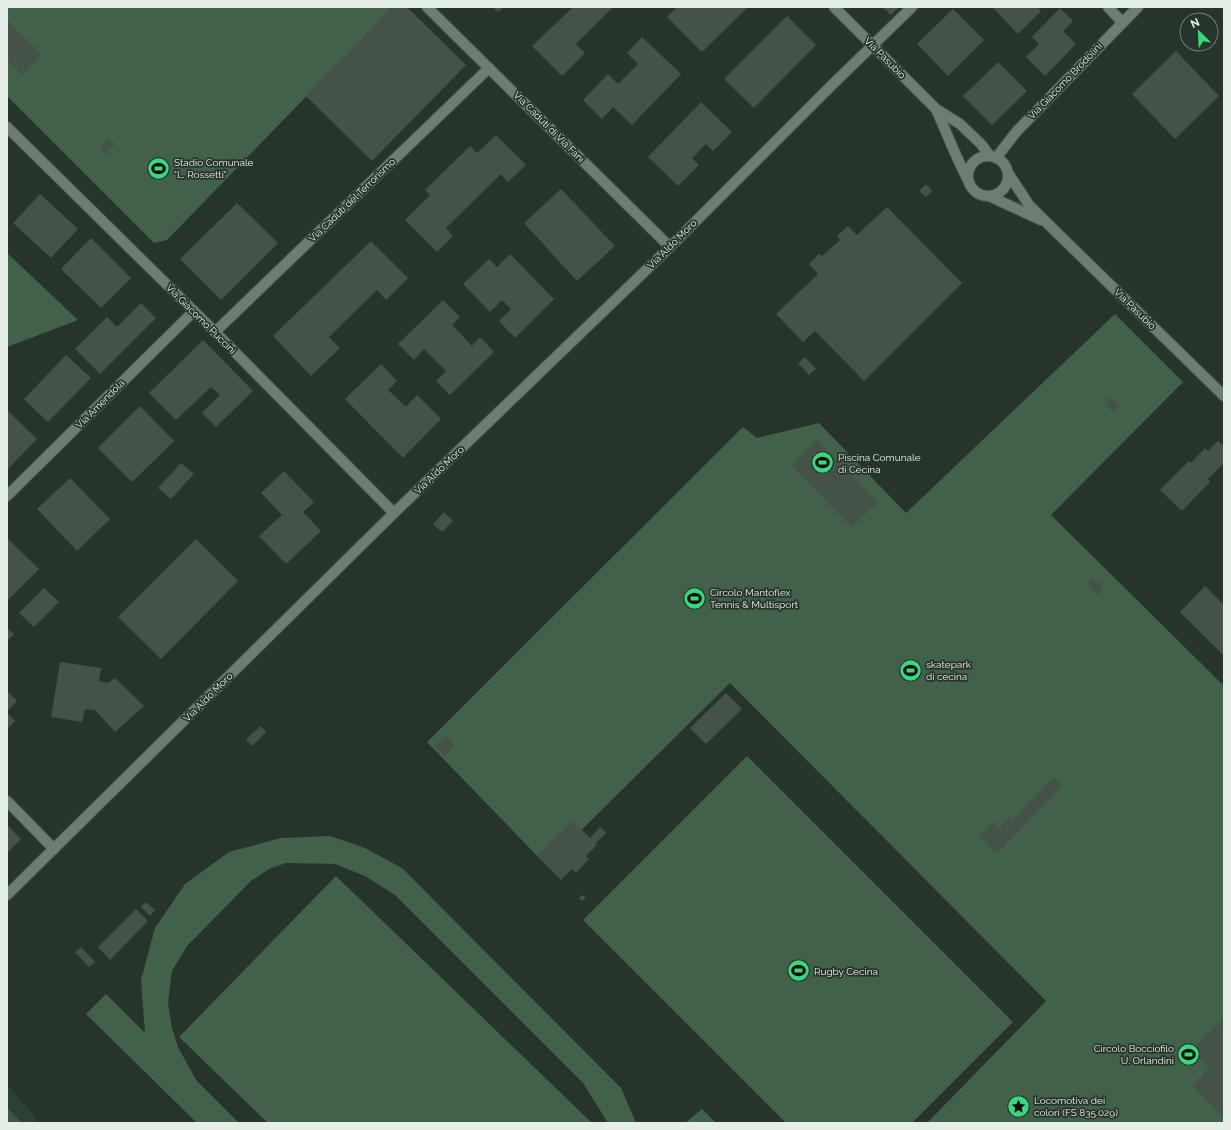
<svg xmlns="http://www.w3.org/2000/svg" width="1231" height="1130" font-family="Raleway,sans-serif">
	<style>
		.built { fill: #2d4033 }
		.green { fill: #41614b }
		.building { fill: #445248 }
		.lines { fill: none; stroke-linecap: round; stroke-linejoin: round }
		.minor-casing { stroke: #48534a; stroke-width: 12 }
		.minor { stroke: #6e7d72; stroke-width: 10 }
		.labels { text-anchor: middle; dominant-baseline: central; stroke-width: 3.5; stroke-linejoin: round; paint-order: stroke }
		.street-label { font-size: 10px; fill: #e6eee8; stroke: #27342b }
		.poi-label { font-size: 10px; fill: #e6eee8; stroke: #27342b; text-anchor: start }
	</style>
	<rect width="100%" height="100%" fill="#27342b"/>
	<path class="built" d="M7,1085L34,1115L38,1123H7Z"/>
	<g class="green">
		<path d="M7,7H393L167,240L154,243L7,96Z"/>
		<path d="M7,253L78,320L7,347Z"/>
		<path d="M1115,314L1183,382L1051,515L1224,686V1123H927L1046,1001L730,683L546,865L427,742L743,427L757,438L819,423L906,513Z"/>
		<path d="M747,756L1013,1022L912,1123H786L583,920Z"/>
		<path d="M330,836L365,848L402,868L621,1088L636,1123H608L583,1083L395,895L365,876L335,864L286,863L269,869L251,881L187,946L172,971L168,1003L172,1028L178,1047L196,1080L239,1123H197L86,1014L106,994L145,1033L141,980L155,928L185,884L229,852L281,838Z"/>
		<path d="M336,876L592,1123H268L179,1037Z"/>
		<path d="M702,1109L716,1123H685Z"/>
	</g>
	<g class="building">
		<path d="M393,7H407L466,65L372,161L306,96Z"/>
		<path d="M493,7H504L498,12Z"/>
		<path d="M573,7H613L576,44L585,53L562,76L532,46Z"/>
		<path d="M677,7H748L702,52L667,17Z"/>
		<path d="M882,7H899L891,15Z"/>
		<path d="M992,7H1038L1041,11L1018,34Z"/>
		<path d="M1060,8L1073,21L1063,31L1076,44L1045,76L1026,57L1039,44L1032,37Z"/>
		<path d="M953,9L984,40L948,76L917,44Z"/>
		<path d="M787,16L816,45L754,108L724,79Z"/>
		<path d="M7,21L42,55L22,75L7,60Z"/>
		<path d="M642,37L681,74L632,125L613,107L602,119L583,100L608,74L618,84L638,64L627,53Z"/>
		<path d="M1176,51L1219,96L1175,139L1132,94Z"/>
		<path d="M998,62L1027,91L992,125L963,96Z"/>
		<path d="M701,102L732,132L713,151L706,144L692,158L699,165L678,186L648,157Z"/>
		<path d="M496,135L526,165L508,182L501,174L446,228L453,236L437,252L405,220L430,195L425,190L470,146L477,153Z"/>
		<path d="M109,139L115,145L105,154L100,148Z"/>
		<path d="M926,184L932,191L926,197L919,191Z"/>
		<path d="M561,189L615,246L577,281L524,223Z"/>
		<path d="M40,194L78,229L51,258L13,223Z"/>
		<path d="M237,203L278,243L221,300L180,259Z"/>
		<path d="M887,207L962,283L864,381L815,331L803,342L776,314L818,274L809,264L819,254L822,256L840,240L837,236L848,226L857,235Z"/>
		<path d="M91,238L131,278L101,308L61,269Z"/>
		<path d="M371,241L408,278L386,300L377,290L329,337L340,348L311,376L273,336Z"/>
		<path d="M510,254L554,299L515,338L499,321L511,309L502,300L490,312L463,284L489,259L497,267Z"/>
		<path d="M443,300L460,317L452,325L472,346L480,337L494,352L450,395L436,381L446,371L424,349L414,360L398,344Z"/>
		<path d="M141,303L156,318L100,374L75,349L107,317L117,327Z"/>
		<path d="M203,340L253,391L216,427L202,413L220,395L211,387L176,420L149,393Z"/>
		<path d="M66,355L91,378L48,422L24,399Z"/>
		<path d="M805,357L816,369L809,375L798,363Z"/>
		<path d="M381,364L397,381L388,390L406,407L417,395L441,419L403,458L345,399Z"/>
		<path d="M1111,398L1120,407L1114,412L1105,403Z"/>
		<path d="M140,406L174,441L132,482L98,448Z"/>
		<path d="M7,410L37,439L7,470Z"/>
		<path d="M817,440L878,502L852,527L791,465Z"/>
		<path d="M1218,441L1224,446V463L1208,479L1210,482L1182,511L1160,490L1189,461L1191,463L1205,448L1208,451Z"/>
		<path d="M181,463L194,474L171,499L158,488Z"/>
		<path d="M284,471L314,502L303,512L321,531L286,564L259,536L282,515L261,493Z"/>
		<path d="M70,478L110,519L77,551L37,509Z"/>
		<path d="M444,512L453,521L442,532L433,524Z"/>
		<path d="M7,538L39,569L7,601Z"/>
		<path d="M196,539L238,581L161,659L118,617Z"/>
		<path d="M1093,578L1104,589L1098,595L1087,584Z"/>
		<path d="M1205,586L1224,605V656L1180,612Z"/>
		<path d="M44,588L59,602L34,627L19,613Z"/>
		<path d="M7,628L14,634L7,641Z"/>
		<path d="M60,662L101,668L99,681L108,683L115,678L144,706L115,732L95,710L85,709L82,722L51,717Z"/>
		<path d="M7,691L17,701L7,711Z"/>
		<path d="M726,693L742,709L706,744L690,728Z"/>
		<path d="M7,713L15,721L7,729Z"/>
		<path d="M261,726L266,732L252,746L246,739Z"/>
		<path d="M446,736L455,745L445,756L435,746Z"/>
		<path d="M1054,777L1062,786L997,853L979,836L993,822L999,828L1009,818L1011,821Z"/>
		<path d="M573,821L590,838L600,827L606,833L595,844L597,845L586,856L589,859L576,873L572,869L561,880L537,856Z"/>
		<path d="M7,825L21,839L7,853Z"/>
		<path d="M582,895L586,897L582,901L579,898Z"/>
		<path d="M146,902L155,910L150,916L141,907Z"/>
		<path d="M136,909L148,921L110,960L98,947Z"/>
		<path d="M81,947L95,962L89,967L75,952Z"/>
		<path d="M1224,1018V1118L1192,1086L1209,1069L1191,1050Z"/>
		<path d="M7,1107L22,1123H7Z"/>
	</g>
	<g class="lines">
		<defs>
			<g id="minor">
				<path d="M427,7L670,247"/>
				<path d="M834,7L936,109L960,124L981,144L990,156"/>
				<path d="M1108,7L1122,22"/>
				<path d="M936,109C947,133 956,158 969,182"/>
				<path d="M7,127L215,332L394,513"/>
				<circle cx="988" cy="176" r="20"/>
				<path d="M996,158L1017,131L1138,7"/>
				<path d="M1008,173L1029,205L1046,222L1224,396"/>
				<path d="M989,196L1041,220"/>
				<path d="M215,332L489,68"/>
				<path d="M7,496L194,311"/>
				<path d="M7,801L54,849"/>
				<path d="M7,895L394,513L670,247L832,85L912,7"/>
			</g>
		</defs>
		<use href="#minor" class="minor-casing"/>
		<use href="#minor" class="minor"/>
	</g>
	<defs>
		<symbol id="stadium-disc" viewBox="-11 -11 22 22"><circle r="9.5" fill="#3ad77f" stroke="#27342b"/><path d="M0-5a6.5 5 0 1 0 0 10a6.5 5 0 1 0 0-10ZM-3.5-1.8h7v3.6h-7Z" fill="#111"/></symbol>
		<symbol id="sight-disc" viewBox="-11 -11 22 22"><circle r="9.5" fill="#3ad77f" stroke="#27342b"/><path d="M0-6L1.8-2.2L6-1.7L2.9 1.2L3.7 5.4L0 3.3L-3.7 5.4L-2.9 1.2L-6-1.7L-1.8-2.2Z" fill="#111"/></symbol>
	</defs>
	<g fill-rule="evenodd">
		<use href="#stadium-disc" x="146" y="156" width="25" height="25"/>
		<use href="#stadium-disc" x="810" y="450" width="25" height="25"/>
		<use href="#stadium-disc" x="682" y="586" width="25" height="25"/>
		<use href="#stadium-disc" x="898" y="658" width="25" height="25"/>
		<use href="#stadium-disc" x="786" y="958" width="25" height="25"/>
		<use href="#stadium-disc" x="1176" y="1042" width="25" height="25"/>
		<use href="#sight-disc" x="1006" y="1094" width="25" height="25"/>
	</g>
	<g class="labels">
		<g class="street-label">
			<text transform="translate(885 58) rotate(45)">Via Pasubio</text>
			<text transform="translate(1065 81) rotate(-46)">Via Giacomo Brodolini</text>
			<text transform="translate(549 127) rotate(45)">Via Caduti di Via Fani</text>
			<text transform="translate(352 200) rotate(-44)">Via Caduti del Terrorismo</text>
			<text transform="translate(672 244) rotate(-45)">Via Aldo Moro</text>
			<text transform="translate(1135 309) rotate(44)">Via Pasubio</text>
			<text transform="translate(201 319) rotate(45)">Via Giacomo Puccini</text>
			<text transform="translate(100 404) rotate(-45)">Via Amendola</text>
			<text transform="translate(439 470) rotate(-44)">Via Aldo Moro</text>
			<text transform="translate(208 697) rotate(-45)">Via Aldo Moro</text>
		</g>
		<g class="poi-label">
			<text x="174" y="162">Stadio Comunale<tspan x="174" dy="12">"L. Rossetti"</tspan></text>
			<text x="838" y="457">Piscina Comunale<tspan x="838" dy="12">di Cecina</tspan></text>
			<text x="710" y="592">Circolo Mantoflex<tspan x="710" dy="12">Tennis &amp; Multisport</tspan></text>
			<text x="926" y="664">skatepark<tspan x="926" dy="12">di cecina</tspan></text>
			<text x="814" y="971">Rugby Cecina</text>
			<text x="1174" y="1048" text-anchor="end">Circolo Bocciofilo<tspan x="1174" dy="12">U. Orlandini</tspan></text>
			<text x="1034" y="1100">Locomotiva dei<tspan x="1034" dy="12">colori (FS 835.029)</tspan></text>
		</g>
	</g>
	<rect width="1231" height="1130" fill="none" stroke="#e6eee8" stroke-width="16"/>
	<g transform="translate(1199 32) rotate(336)"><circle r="19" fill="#27342b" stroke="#737e77"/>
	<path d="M0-3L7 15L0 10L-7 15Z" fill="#3ad77f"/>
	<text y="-6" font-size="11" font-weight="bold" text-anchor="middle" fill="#e6eee8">N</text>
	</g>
</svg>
